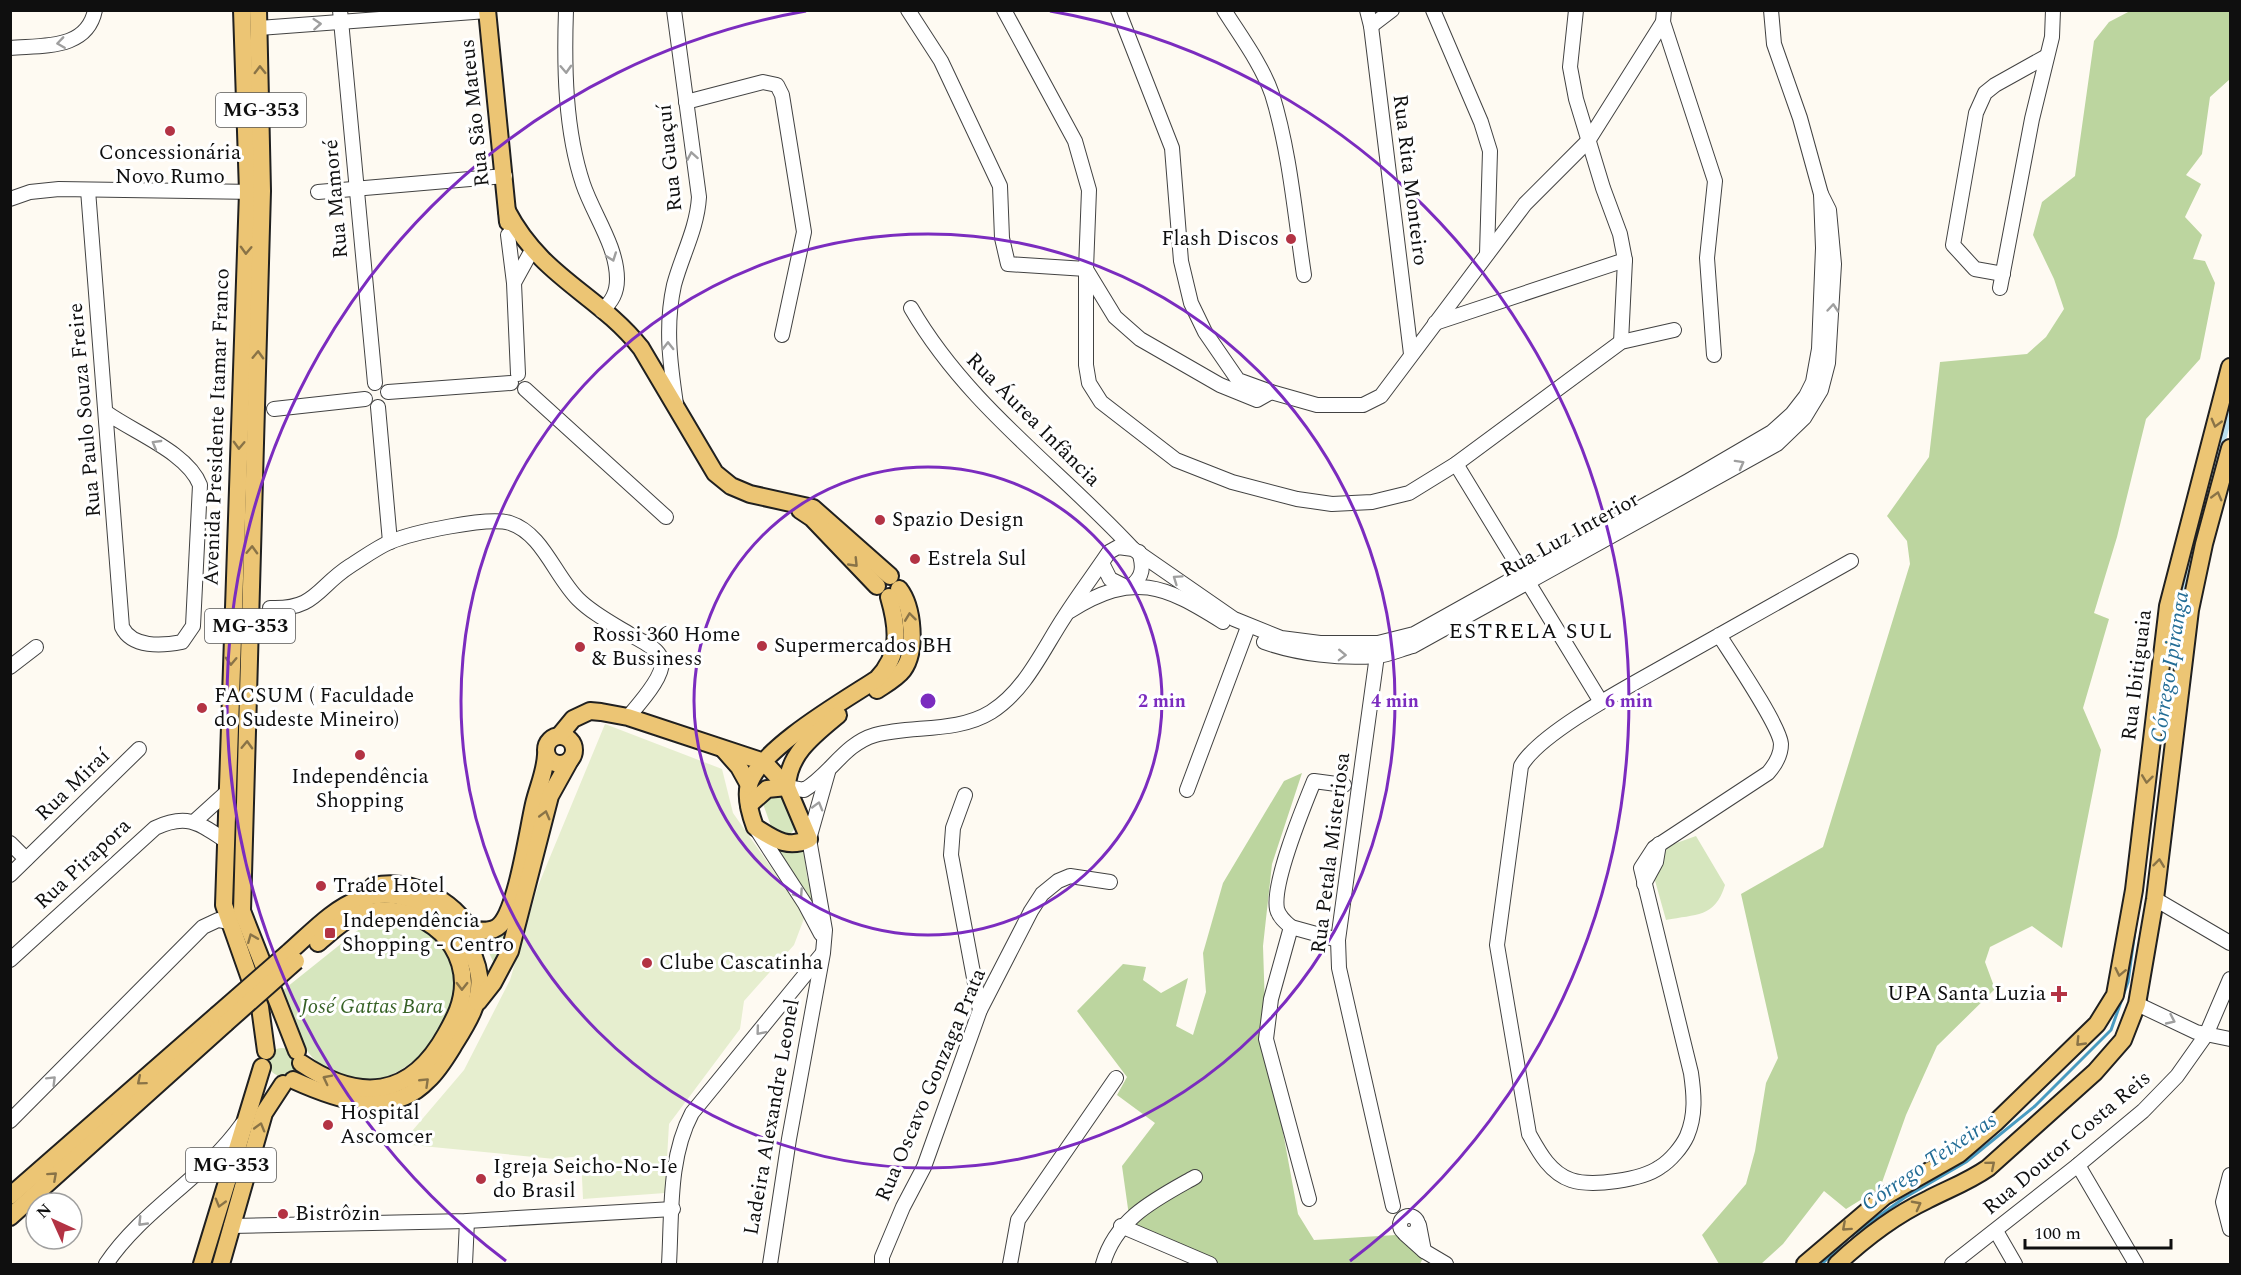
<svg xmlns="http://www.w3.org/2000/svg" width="2241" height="1275" font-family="Spectral,serif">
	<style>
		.green { fill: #d6e6be }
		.forest { fill: #bcd59f }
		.pitch { fill: #e6eecf }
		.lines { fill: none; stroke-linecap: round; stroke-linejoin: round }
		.stream { stroke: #499bc1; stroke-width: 3 }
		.canal { stroke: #bbe1f1; stroke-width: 10 }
		.minor-casing { stroke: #424242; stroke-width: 16 }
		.major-casing { stroke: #202020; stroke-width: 20 }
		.minor { stroke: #fff; stroke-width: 14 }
		.major { stroke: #ecc574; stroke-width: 16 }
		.major-bridge-casing { stroke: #202020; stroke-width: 20; stroke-linecap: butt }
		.major-bridge { stroke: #ecc574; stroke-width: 16 }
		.oneway { stroke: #9f9f9f }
		.oneway2 { stroke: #897347 }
		.ring { fill: none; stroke: #7b2cbf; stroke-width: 3 }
		.poi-dot { fill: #b33344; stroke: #fff; stroke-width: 2 }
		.labels { text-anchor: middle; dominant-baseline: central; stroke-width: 6; stroke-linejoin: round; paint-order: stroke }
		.shield { fill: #fff; stroke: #575757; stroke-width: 1.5 }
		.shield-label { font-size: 20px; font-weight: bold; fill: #0f0f0f }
		.street-label { font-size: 21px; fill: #0f0f0f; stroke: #fff }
		.poi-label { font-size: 21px; fill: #0f0f0f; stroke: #fff; text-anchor: start }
		.park-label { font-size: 21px; font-style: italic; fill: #366125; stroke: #fff }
		.neighbourhood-label { font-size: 22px; letter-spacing: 1.5px; fill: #0f0f0f; stroke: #fff }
		.water-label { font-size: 22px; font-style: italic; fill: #236d96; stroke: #fff }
		.centre { fill: #7b2cbf; stroke: #fff; stroke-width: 3 }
		.ring-label { font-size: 18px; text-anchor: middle; font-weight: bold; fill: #7b2cbf; stroke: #fff; stroke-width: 6; stroke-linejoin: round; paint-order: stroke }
	</style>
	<rect width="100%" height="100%" fill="#fefaf2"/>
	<g class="green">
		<path d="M550,770L556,773L508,949L496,968L481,935L500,930Z"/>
		<path d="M778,793L782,797L796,827L789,836L772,829L762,801Z"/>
		<path d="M1696,836L1725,885C1715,918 1696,914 1666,920L1654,877L1668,846Z"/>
		<path d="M803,845L807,876L816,910L775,848Z"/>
		<path d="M401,917C529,961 395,1146 312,1057C297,1040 291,1011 282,991L362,927L380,918Z"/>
		<circle cx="282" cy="1062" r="14"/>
	</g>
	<g class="forest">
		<path d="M2130,11H2230V79L2210,97L2202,154L2186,175L2201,184L2185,217L2202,235L2193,259L2205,261L2215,283L2200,359L2146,419L2117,537L2094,613L2109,619L2083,708L2101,750L2062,948L2032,926L1990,947L1985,962L1995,989L1937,1046L1906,1115L1880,1188L1846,1209L1824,1191L1783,1244L1761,1264H1719L1702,1235L1746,1184L1755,1151L1766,1083L1778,1058L1741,894L1823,847L1910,564L1907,541L1887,516L1929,457L1940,362L2027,354L2046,337L2064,309L2054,279L2033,235L2042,202L2075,176L2094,41L2109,22Z"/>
		<path d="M1302,773L1272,864L1263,946L1266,1039L1298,1214L1314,1240L1396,1235L1424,1256L1420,1264H1210L1131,1230L1122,1166L1155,1123L1117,1095L1127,1077L1077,1011L1123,964L1146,967L1143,980L1161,993L1188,978L1176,1026L1193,1035L1206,992L1203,953L1223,883L1284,781Z"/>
	</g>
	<path class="pitch" d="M605,724L722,769L733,813L805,916L794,945L744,1001L740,1029L669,1124L665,1193L583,1199L581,1156L555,1159L401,1144L464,1070L510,980L538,886Z"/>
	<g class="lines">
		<path class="stream" d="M1822,1264L1848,1238L1904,1198L1966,1162L2035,1106L2111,1030L2128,982L2136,923"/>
		<path class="canal" d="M2172,627L2230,405"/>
		<defs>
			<g id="minor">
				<path d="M340,10L375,383"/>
				<path d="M566,10C564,67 565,130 583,184C593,214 617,246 617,279C617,293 612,301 602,311"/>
				<path d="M674,10L699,197C697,229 682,255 674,285C665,326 670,363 676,404"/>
				<path d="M908,10L941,61L1000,186L1002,238L1008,264L1086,269"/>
				<path d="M1004,10L1075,141L1089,190L1086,269V365L1089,383L1101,402L1176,460L1232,482L1297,499L1332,504L1372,502L1409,493L1456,464L1621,342L1674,330"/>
				<path d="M1118,10L1172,148L1181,261L1191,303L1205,332L1238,380L1271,392L1317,405H1363L1381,396L1525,204L1588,141L1663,22"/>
				<path d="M1224,10C1241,37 1262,65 1272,94C1290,152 1295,216 1304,275"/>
				<path d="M1367,10L1371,26L1411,354"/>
				<path d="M1433,10L1481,122L1490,151L1487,254"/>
				<path d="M1576,10L1570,67L1576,99L1603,188L1620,234L1625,260L1621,342"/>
				<path d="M1664,10L1663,22L1715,181L1707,258L1714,355"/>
				<path d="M1371,26L1392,10"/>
				<path d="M259,28L487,11"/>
				<path d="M10,48C43,45 87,50 95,10"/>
				<path d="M686,102L763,82L777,85L782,95L804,232L782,335"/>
				<path d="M88,190L122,627C132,648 162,646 182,642L193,626L200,485C188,453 135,433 107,413"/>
				<path d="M318,192L505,176"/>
				<path d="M10,199L30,192L59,189L257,192"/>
				<path d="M508,235L514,283L518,374"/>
				<path d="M1087,271L1115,317L1140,339L1220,385L1257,400L1271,392"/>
				<path d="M2003,274L1975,269L1953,245L1976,113L1985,93L1995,85L2047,56"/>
				<path d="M515,281L532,250"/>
				<path d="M2000,288L2032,119L2052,37L2053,10"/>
				<path d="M911,308C967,405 1058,468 1133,549"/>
				<path d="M1435,323L1625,260"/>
				<path d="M525,389L666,517"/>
				<path d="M388,392L511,383"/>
				<path d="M378,407L390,542"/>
				<path d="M274,409L365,399"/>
				<path d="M1456,464L1601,702"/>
				<path d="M1102,563L1110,579L1126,587"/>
				<path d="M1131,586C1143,577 1144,567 1139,552"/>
				<path d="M270,608C316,610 317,587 350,566C363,558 376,548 390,542C411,533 488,516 510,523C542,533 555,576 578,599C593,614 613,624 631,635C641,641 654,646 660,656C670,671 638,705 628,717"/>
				<path d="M1070,611C1134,571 1164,585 1223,622"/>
				<path d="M1719,635C1731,654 1780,726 1781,744C1781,756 1775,765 1768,773L1654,848L1641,868L1691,1073C1694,1094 1696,1115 1687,1136C1682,1147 1670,1161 1660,1167C1642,1180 1592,1187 1571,1180C1550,1173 1539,1152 1529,1134L1497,945L1521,766C1541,731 1637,682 1675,660C1733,627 1792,594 1851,561"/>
				<path d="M1264,642C1298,654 1341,659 1376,656C1389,655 1401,649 1413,646L1777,444L1804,418L1821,390L1828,363L1834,264L1829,210L1821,194L1800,118L1774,44L1771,10"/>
				<path d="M1378,648L1338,940L1339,968L1393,1206"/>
				<path d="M10,667L36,647"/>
				<path d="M787,787L804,790C831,774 844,744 875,735C912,725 957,733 991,712C1026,690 1043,649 1065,616C1079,594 1095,573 1109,552L1118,547L1133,549L1234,619L1281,638L1320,643H1378L1414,634L1688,481L1772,432L1792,414L1806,396L1813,382L1819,349L1823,248L1821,194"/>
				<path d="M1187,790L1248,627"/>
				<path d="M965,795L953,828L951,855L980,1010"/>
				<path d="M195,821L227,792"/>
				<path d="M755,827L805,904L821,934"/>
				<path d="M10,843L26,859"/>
				<path d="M10,875L139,749"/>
				<path d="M1644,884L1656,862L1659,844"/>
				<path d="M2155,899L2230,943"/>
				<path d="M1291,927C1285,922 1279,917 1277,909C1272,883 1303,808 1314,781L1344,785"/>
				<path d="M10,960L155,828C187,813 199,823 226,841"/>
				<path d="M2137,1004L2196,1032L2230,1039"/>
				<path d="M10,1121L203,927L218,920L228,922"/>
				<path d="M2078,1165L2136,1264"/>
				<path d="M2230,1175L2223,1202L2230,1229"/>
				<path d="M1309,1199L1266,1039L1271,999L1291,927L1338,940"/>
				<circle cx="1409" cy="1225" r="9"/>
				<path d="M231,1226L467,1221L673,1209"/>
				<path d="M1121,1226L1210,1264"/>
				<path d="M1996,1231L2015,1264"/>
				<path d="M1405,1234L1424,1251L1419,1225"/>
				<path d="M1424,1251L1446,1264"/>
				<path d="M106,1264C143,1209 204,1178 242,1124"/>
				<path d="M465,1264L467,1221"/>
				<path d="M669,1264C672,1214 668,1158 692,1113L822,954"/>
				<path d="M770,1264L789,1139L823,953L825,930L809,839L828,772"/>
				<path d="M882,1264V1257L903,1207L924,1167L980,1010L1031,911L1042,894L1058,881L1070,876L1110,882"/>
				<path d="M1010,1264L1018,1220L1116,1078"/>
				<path d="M1103,1264C1116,1218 1156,1199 1195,1177"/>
				<path d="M1952,1264L2078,1165L2143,1111L2177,1076L2206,1035L2230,979"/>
			</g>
			<g id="major">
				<path d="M242,10L248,192L224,905L260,1007L266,1051"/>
				<path d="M258,10L262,191L242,911L297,1051"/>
				<path d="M487,10L508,222"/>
				<path d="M507,211C542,278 598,294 641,348L715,473L731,486L750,494L813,508L890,576"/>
				<path d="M800,510L812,518L877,586"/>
				<path d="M877,690C886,684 897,678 903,670C917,651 913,607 899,589"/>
				<circle cx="560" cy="750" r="14"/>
				<path d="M559,736L573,719L590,711L601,712L628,717L764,762L787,787L809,839C787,850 773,838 755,827C751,816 745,797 749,785C759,749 845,700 877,679C901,654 898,628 889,597"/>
				<path d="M724,750L739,767L749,785"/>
				<path d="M787,787C788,754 814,735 838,715"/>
				<path d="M749,805L767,789L787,787"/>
				<path d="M373,886C415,878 460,902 476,942"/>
				<path d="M470,929C480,931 492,933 500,925C517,908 528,830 534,804C538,787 545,773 546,755"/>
				<path d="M288,953C309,935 333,908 360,899C411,881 472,924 479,976C482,1000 467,1024 455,1043C447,1056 439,1070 428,1080C390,1120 335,1099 293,1080"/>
				<path d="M478,1002L493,983L510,951L550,796L570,760"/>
				<path d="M301,1063C359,1102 410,1099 446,1034C455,1018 463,1003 463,983C462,928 403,897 354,916C341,922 329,934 318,943"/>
				<path d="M10,1196L217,1015"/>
				<path d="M10,1217L226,1023"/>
				<path d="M202,1264L262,1067"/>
				<path d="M221,1264L264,1113L283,1084"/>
				<path d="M1805,1264L1885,1196L1959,1154L1995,1123L2097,1024L2115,995L2134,890L2168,606L2230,367"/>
				<path d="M1837,1264C1864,1239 1893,1216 1927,1200C1948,1189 1968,1182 1988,1168L2095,1072L2123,1040L2137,1004L2155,899L2190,610L2204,544L2230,448"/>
			</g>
		</defs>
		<use href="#minor" class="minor-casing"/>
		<use href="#major" class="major-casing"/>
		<use href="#minor" class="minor"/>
		<use href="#major" class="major"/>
		<defs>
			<g id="major-bridge">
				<path d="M217,1015L288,953"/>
				<path d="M226,1023L296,961"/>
			</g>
		</defs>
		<use href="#major-bridge" class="major-bridge-casing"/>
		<use href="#major-bridge" class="major-bridge"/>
	</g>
	<defs><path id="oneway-chevron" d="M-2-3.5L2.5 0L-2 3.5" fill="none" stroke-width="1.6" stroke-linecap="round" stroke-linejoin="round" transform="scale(1.5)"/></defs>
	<g class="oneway">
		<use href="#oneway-chevron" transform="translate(317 24) rotate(-4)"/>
		<use href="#oneway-chevron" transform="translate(61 43) rotate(172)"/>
		<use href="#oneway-chevron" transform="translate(566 69) rotate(87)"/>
		<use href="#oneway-chevron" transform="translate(692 156) rotate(-100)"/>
		<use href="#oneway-chevron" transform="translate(612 257) rotate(70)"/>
		<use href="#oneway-chevron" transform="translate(1833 308) rotate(-85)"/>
		<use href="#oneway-chevron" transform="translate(668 346) rotate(-90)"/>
		<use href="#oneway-chevron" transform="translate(156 444) rotate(-150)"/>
		<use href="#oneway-chevron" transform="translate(1740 464) rotate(-29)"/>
		<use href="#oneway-chevron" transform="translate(1177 579) rotate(-145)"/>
		<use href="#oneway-chevron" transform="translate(1342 655) rotate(2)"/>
		<use href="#oneway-chevron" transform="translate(818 806) rotate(-74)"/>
		<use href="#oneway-chevron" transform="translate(799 894) rotate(56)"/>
		<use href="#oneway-chevron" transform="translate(2171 1020) rotate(25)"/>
		<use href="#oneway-chevron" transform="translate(760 1031) rotate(130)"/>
		<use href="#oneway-chevron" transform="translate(52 1080) rotate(-45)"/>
		<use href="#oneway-chevron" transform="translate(142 1222) rotate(134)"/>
	</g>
	<g class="oneway2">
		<use href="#oneway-chevron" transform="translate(260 70) rotate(-91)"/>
		<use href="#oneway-chevron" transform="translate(246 250) rotate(92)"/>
		<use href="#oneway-chevron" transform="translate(258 355) rotate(-88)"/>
		<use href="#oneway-chevron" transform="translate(2216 423) rotate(105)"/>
		<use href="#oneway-chevron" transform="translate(239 445) rotate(92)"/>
		<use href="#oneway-chevron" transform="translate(2217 496) rotate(-75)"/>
		<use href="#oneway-chevron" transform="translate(252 550) rotate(-88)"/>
		<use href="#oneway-chevron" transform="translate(854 563) rotate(46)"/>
		<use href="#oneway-chevron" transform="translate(910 617) rotate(-97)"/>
		<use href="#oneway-chevron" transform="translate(231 661) rotate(92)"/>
		<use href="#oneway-chevron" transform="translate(247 745) rotate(-88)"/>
		<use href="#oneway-chevron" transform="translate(2147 779) rotate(97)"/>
		<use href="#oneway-chevron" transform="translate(545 815) rotate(-75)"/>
		<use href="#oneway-chevron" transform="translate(2159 863) rotate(-83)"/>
		<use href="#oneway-chevron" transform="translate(252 938) rotate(-112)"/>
		<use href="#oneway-chevron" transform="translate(2120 972) rotate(102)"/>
		<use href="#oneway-chevron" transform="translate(462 986) rotate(91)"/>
		<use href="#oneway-chevron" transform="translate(2080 1042) rotate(134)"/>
		<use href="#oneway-chevron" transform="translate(327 1079) rotate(-153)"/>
		<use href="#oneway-chevron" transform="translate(141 1081) rotate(140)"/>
		<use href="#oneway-chevron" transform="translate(425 1082) rotate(-44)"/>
		<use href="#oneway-chevron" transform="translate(260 1127) rotate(-74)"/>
		<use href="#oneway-chevron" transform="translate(1991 1165) rotate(-40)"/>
		<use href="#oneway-chevron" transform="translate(53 1176) rotate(-42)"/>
		<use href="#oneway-chevron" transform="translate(220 1203) rotate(106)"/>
		<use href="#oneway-chevron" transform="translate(1917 1205) rotate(-28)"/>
		<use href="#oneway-chevron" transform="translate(1846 1227) rotate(138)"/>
	</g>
	<g class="ring">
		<circle cx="928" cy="701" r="234"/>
		<circle cx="928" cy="701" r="467"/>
		<path d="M506 1261A701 701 0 0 1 806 11M1050 11A701 701 0 0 1 1350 1261"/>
	</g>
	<g class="poi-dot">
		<circle cx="170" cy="131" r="6"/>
		<circle cx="1291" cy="239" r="6"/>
		<circle cx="880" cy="520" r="6"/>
		<circle cx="915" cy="559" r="6"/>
		<circle cx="762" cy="646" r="6"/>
		<circle cx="580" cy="647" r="6"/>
		<circle cx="202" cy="708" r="6"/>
		<circle cx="360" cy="755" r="6"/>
		<circle cx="321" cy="886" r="6"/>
		<rect x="324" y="927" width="12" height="12" rx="3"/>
		<circle cx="647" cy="963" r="6"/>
		<path d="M2056 985h6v6h6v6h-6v6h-6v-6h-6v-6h6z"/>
		<circle cx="328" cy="1125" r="6"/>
		<circle cx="481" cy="1179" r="6"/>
		<circle cx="283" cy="1214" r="6"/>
	</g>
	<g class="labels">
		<g class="shield">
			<rect x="216" y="93" width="90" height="34" rx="4.5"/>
			<rect x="205" y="609" width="90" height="34" rx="4.5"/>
			<rect x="186" y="1148" width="90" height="34" rx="4.5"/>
		</g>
		<g class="shield-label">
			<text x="261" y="110">MG-353</text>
			<text x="250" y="626">MG-353</text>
			<text x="231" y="1165">MG-353</text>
		</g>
		<g class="street-label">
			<text transform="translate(475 113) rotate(-96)">Rua São Mateus</text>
			<text transform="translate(670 158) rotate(-96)">Rua Guaçuí</text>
			<text transform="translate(1410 180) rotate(83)">Rua Rita Monteiro</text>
			<text transform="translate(336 199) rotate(-95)">Rua Mamoré</text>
			<text transform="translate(85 410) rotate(-95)">Rua Paulo Souza Freire</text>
			<text transform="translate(1033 420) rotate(45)">Rua Áurea Infância</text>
			<text transform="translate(217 427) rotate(-88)">Avenida Presidente Itamar Franco</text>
			<text transform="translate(1570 535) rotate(-29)">Rua Luz Interior</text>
			<text transform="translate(2137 675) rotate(-83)">Rua Ibitiguaia</text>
			<text transform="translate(73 785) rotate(-44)">Rua Miraí</text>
			<text transform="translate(1331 853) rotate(-83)">Rua Petala Misteriosa</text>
			<text transform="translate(83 864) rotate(-43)">Rua Pirapora</text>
			<text transform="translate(931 1085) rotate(-67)">Rua Oscavo Gonzaga Prata</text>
			<text transform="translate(772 1117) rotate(-80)">Ladeira Alexandre Leonel</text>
			<text transform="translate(2067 1143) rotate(-40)">Rua Doutor Costa Reis</text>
		</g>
		<g class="poi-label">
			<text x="170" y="153" text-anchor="middle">Concessionária<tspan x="170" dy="24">Novo Rumo</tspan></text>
			<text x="1279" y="239" text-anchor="end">Flash Discos</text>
			<text x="892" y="520">Spazio Design</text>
			<text x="927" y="559">Estrela Sul</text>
			<text x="592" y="635">Rossi 360 Home<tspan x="592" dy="24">&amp; Bussiness</tspan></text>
			<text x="774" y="646">Supermercados BH</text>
			<text x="214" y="696">FACSUM ( Faculdade<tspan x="214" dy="24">do Sudeste Mineiro)</tspan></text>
			<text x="360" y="777" text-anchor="middle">Independência<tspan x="360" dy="24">Shopping</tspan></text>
			<text x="333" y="886">Trade Hotel</text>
			<text x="342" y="921">Independência<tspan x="342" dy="24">Shopping - Centro</tspan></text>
			<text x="659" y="963">Clube Cascatinha</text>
			<text x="2046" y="994" text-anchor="end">UPA Santa Luzia</text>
			<text x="340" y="1113">Hospital<tspan x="340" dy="24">Ascomcer</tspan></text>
			<text x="493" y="1167">Igreja Seicho-No-Ie<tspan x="493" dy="24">do Brasil</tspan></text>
			<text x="295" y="1214">Bistrôzin</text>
		</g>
		<g class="park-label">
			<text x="372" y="1007">José Gattas Bara</text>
		</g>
		<g class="neighbourhood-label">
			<text x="1531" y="631">ESTRELA SUL</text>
		</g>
		<g class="water-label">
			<text transform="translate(2170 667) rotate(-81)">Córrego Ipiranga</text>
			<text transform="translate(1929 1162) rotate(-34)">Córrego Teixeiras</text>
		</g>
	</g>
	<circle cx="928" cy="701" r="9" class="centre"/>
	<g class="ring-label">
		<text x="1162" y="707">2 min</text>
		<text x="1395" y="707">4 min</text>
		<text x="1629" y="707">6 min</text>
	</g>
	<rect width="2241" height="1275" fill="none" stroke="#0f0f0f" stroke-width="24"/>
	<g transform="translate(54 1221) rotate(315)"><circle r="28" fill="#ffffff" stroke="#9f9f9f" stroke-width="1.5"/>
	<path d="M0-4.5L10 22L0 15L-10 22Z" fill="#b33344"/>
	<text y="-9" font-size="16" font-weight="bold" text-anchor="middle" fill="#0f0f0f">N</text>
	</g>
	<path d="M2025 1239v9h146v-9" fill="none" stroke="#0f0f0f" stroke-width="3"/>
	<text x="2034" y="1239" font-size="18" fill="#0f0f0f" stroke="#ffffff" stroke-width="4.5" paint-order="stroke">100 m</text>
</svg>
